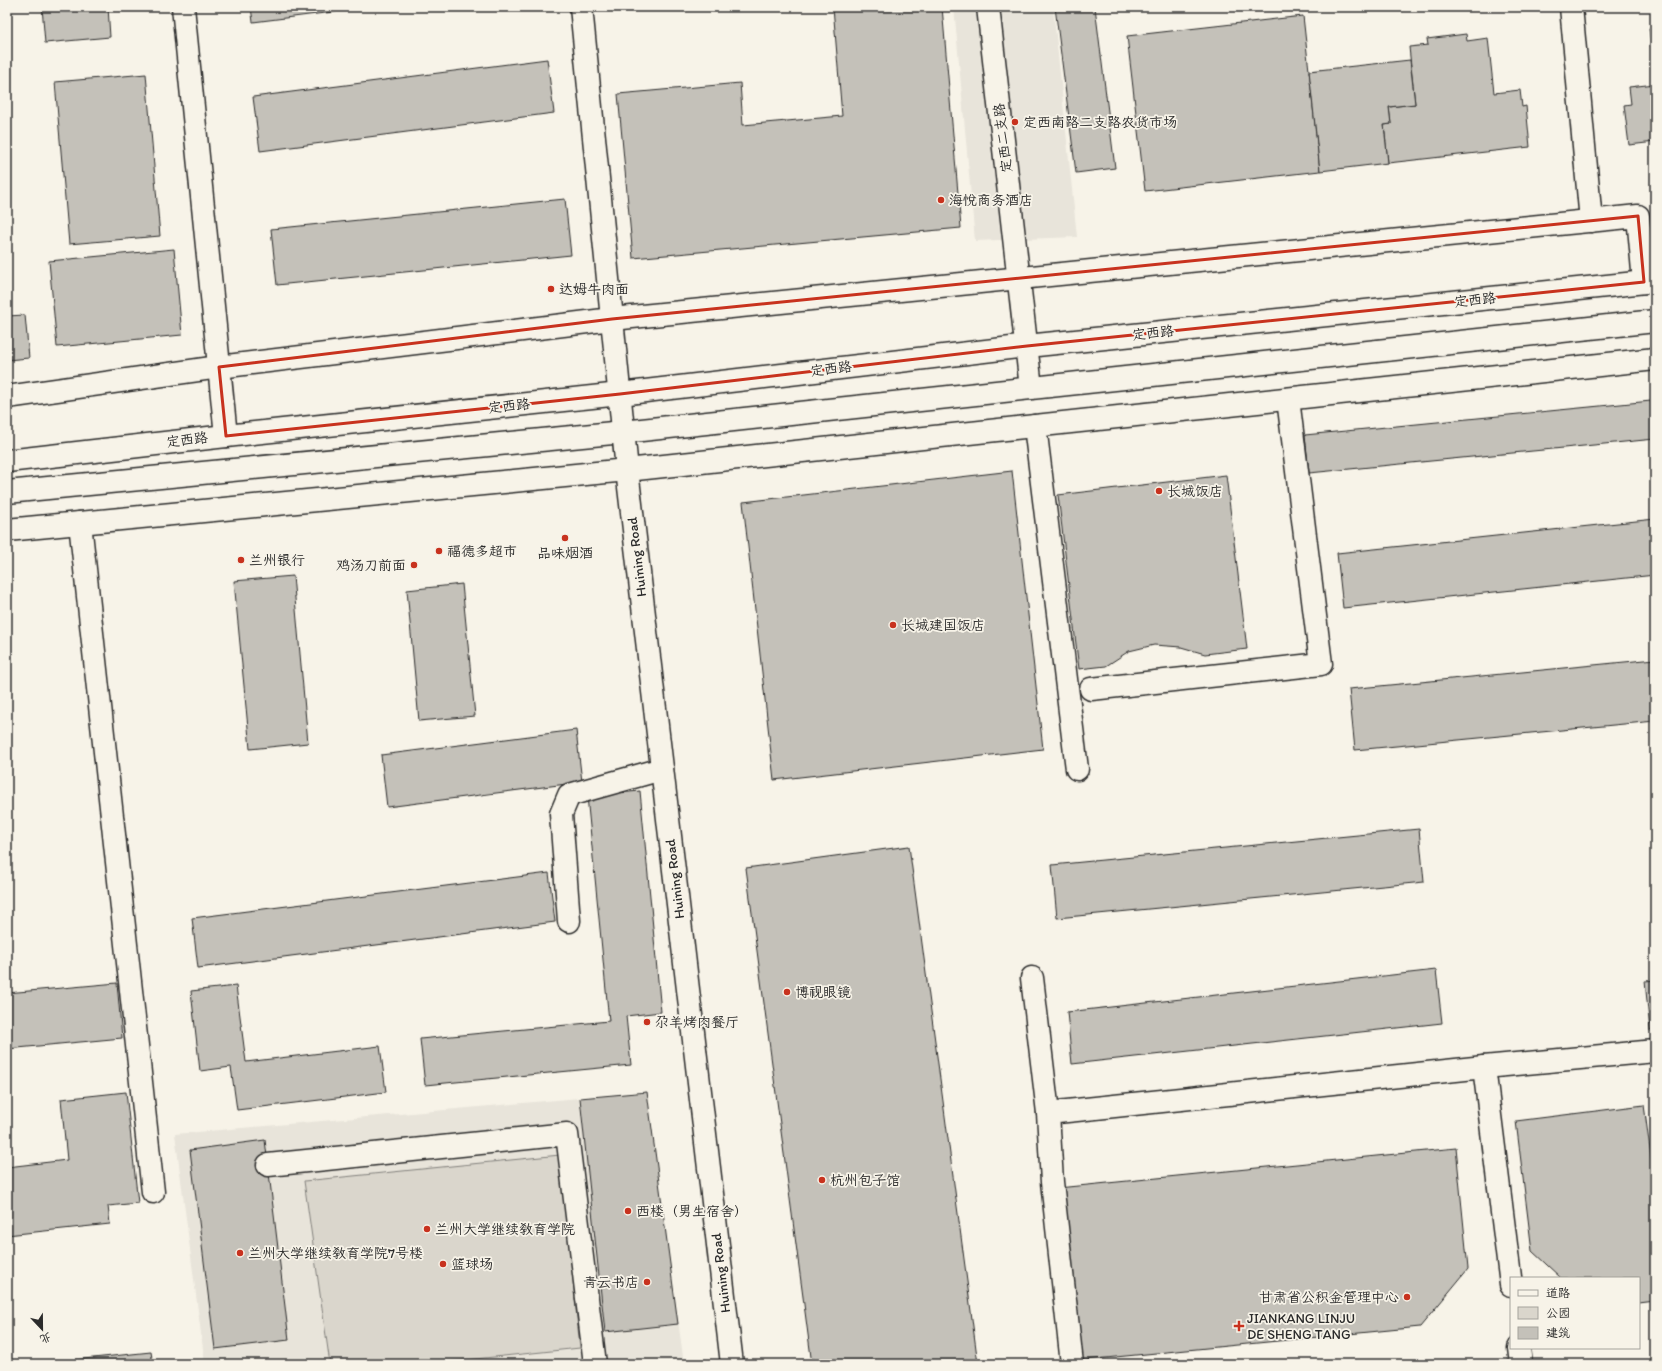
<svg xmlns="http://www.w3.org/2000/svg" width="1662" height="1371" font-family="Itim,'LXGW WenKai TC',sans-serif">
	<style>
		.built { fill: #e8e4da }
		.green { fill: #dad6cc; stroke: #82807c }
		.building { fill: #c4c1b9; stroke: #2b2b2b }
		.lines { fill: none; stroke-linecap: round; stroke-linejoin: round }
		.minor-casing { stroke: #2b2b2b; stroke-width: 25 }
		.major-casing { stroke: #2b2b2b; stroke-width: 25 }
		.minor { stroke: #f7f3e8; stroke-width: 22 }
		.major { stroke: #f7f3e8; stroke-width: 22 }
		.marked { fill: none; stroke: #c8321e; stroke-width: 3; stroke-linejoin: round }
		.poi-dot { fill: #c8321e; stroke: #f7f3e8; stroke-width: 1.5 }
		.labels { text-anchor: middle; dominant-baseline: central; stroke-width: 3.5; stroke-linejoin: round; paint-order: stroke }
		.poi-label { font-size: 14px; fill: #2b2b2b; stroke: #f7f3e8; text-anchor: start }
		.street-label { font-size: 14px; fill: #2b2b2b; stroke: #f7f3e8 }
	</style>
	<rect width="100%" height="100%" fill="#f7f3e8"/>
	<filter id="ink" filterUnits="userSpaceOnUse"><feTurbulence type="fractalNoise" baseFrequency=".025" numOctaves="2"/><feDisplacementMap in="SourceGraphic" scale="8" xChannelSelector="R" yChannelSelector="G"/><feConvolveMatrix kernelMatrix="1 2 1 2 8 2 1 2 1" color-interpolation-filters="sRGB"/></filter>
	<g filter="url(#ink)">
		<g class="built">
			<path d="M954,7H1053L1077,237L975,241Z"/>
			<path d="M647,1092L684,1364H205L175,1134Z"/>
		</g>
		<path class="green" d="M560,1155L580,1348L427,1364H330L304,1181Z"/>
		<g class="building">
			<path d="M42,7H108L110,37L45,43Z"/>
			<path d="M251,7H373L253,22Z"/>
			<path d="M833,7H942L961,228L633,258L618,94L740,83L743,125L842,116Z"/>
			<path d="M1055,7H1095L1115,168L1076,173Z"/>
			<path d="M1303,16L1320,171L1145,191L1127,36Z"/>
			<path d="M1655,27V81L1649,28Z"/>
			<path d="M1466,34L1467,41L1488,38L1494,93L1520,90L1522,107L1526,106L1530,147L1388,163L1384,125L1391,124L1389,107L1415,104L1409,47L1428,45L1427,39Z"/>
			<path d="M547,59L554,113L260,151L253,97Z"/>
			<path d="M1410,60L1415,104L1389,107L1391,124L1384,125L1388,163L1320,171L1309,71Z"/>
			<path d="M146,74L160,236L69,244L55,82Z"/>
			<path d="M1655,84V142L1629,145L1624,105L1631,104L1629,87Z"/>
			<path d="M565,199L571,255L277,285L271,229Z"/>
			<path d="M174,249L182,335L57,347L49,261Z"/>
			<path d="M25,315L29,358L7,360V316Z"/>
			<path d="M1651,401L1655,439L1309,473L1305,435Z"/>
			<path d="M1012,471L1043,749L774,780L743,502Z"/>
			<path d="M1226,475L1247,649L1205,654L1181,647L1154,645L1129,651L1106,666L1079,669L1058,495Z"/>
			<path d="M1655,519V575L1343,608L1337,553Z"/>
			<path d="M293,576L308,743L250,749L234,581Z"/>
			<path d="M462,584L475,716L419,721L407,590Z"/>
			<path d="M1655,659V721L1355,750L1349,689Z"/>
			<path d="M576,730L582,782L387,807L381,755Z"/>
			<path d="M640,791L661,1012L626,1016L631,1065L425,1085L420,1039L609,1021L587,796Z"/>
			<path d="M1419,829L1424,882L1057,918L1052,865Z"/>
			<path d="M909,846L978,1364H819L811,1357L746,868Z"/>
			<path d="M549,873L555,922L198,968L192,918Z"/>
			<path d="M1436,970L1442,1023L1072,1064L1067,1012Z"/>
			<path d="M1655,980V1030L1650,1031L1645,981Z"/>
			<path d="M117,983L122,1038L7,1049V993Z"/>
			<path d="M236,986L246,1062L380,1046L386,1092L237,1110L231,1067L200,1071L191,991Z"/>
			<path d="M126,1092L138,1203L108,1206L110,1224L7,1235V1167L67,1160L61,1099Z"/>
			<path d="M647,1092L678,1324L605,1332L580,1098Z"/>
			<path d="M1644,1105L1653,1172H1655V1301L1639,1303V1278H1561L1532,1251L1516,1121Z"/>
			<path d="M265,1140L289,1340L215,1349L190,1150Z"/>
			<path d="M1456,1148L1468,1269L1420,1327L1075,1361L1058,1188Z"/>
			<path d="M151,1352L153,1364H35Z"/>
		</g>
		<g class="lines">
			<defs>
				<g id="minor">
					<path d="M183,7L226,436"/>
					<path d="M581,7L627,470L732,1364"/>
					<path d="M988,7L1031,388"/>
					<path d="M1571,7L1591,221"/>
					<path d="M7,397L219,367L612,319L1638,216L1644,282"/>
					<path d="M1035,426L1077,769"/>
					<path d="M80,523L153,1192"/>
					<path d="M7,530L627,470L1655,359"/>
					<path d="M1091,689L1321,664L1288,399"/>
					<path d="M569,921L561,814L569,795L662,769"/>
					<path d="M1032,978L1048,1113"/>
					<path d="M1484,1067L1511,1285"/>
					<path d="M268,1165L567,1134L595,1364"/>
					<path d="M1519,1348L1521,1364"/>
					<path d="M1072,1364L1052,1182L1048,1113L1484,1067L1655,1051"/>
				</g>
				<g id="major">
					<path d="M7,461L226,436L620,394L1027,346L1655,281"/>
					<path d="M7,492L623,432L1655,321"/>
				</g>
			</defs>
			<use href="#minor" class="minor-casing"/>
			<use href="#major" class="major-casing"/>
			<use href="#minor" class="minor"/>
			<use href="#major" class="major"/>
		</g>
	</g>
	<path class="marked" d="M1638,216L1644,282L1027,346L620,394L226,436L219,367L612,319Z"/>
	<g class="poi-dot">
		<circle cx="1015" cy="122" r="4"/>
		<circle cx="941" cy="200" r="4"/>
		<circle cx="551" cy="289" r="4"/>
		<circle cx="1159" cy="491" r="4"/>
		<circle cx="565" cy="538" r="4"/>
		<circle cx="439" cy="551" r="4"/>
		<circle cx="241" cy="560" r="4"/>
		<circle cx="414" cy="565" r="4"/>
		<circle cx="893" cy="625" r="4"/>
		<circle cx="787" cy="992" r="4"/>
		<circle cx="647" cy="1022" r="4"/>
		<circle cx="822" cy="1180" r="4"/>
		<circle cx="628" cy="1211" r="4"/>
		<circle cx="427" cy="1229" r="4"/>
		<circle cx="240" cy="1253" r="4"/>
		<circle cx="443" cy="1264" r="4"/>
		<circle cx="647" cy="1282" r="4"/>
		<circle cx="1407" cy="1297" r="4"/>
		<path d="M1237 1320h4v4h4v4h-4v4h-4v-4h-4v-4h4z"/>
	</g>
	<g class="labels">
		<g class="poi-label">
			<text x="1023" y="122">定西南路二支路农货市场</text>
			<text x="949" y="200">海悦商务酒店</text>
			<text x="559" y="289">达姆牛肉面</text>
			<text x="1167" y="491">长城饭店</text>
			<text x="447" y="551">福德多超市</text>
			<text x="565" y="553" text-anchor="middle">品味烟酒</text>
			<text x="249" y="560">兰州银行</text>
			<text x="406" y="565" text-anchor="end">鸡汤刀前面</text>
			<text x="901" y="625">长城建国饭店</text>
			<text x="795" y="992">博视眼镜</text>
			<text x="655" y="1022">尕羊烤肉餐厅</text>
			<text x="830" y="1180">杭州包子馆</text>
			<text x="636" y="1211">西楼（男生宿舍）</text>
			<text x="435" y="1229">兰州大学继续教育学院</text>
			<text x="248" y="1253">兰州大学继续教育学院7号楼</text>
			<text x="451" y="1264">篮球场</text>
			<text x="639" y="1282" text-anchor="end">青云书店</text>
			<text x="1399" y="1297" text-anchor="end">甘肃省公积金管理中心</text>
			<text x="1247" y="1318">JIANKANG LINJU<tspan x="1247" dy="16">DE SHENG TANG</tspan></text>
		</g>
		<g class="street-label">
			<text transform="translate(1003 138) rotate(-97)">定西二支路</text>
			<text transform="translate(1475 300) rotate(-6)">定西路</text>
			<text transform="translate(1153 333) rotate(-6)">定西路</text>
			<text transform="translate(831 369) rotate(-7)">定西路</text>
			<text transform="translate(509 406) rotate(-6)">定西路</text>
			<text transform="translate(187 440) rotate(-7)">定西路</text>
			<text transform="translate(637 557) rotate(-97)">Huining Road</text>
			<text transform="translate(675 879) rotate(-97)">Huining Road</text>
			<text transform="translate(721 1273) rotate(-97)">Huining Road</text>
		</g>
	</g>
	<rect width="1662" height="1371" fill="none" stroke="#f7f3e8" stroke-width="24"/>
	<rect x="12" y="12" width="1638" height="1347" fill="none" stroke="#2b2b2b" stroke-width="1.5" filter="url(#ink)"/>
	<rect x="1510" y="1277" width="130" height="72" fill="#f7f3e8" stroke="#a5a39c"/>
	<rect x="1518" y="1290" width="20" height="6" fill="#f7f3e8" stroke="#a5a39c"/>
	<text x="1546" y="1297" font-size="12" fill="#2b2b2b">道路</text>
	<rect x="1518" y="1307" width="20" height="12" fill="#dad6cc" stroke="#a5a39c"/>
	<text x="1546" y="1317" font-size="12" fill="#2b2b2b">公园</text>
	<rect x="1518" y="1327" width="20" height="12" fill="#c4c1b9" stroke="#a5a39c"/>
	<text x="1546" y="1337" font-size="12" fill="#2b2b2b">建筑</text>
	<g transform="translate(42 1329) rotate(158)" stroke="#f7f3e8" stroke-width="3" paint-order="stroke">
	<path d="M0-3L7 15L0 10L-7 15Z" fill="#2b2b2b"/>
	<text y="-6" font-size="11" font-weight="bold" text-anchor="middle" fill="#2b2b2b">北</text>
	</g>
</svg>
